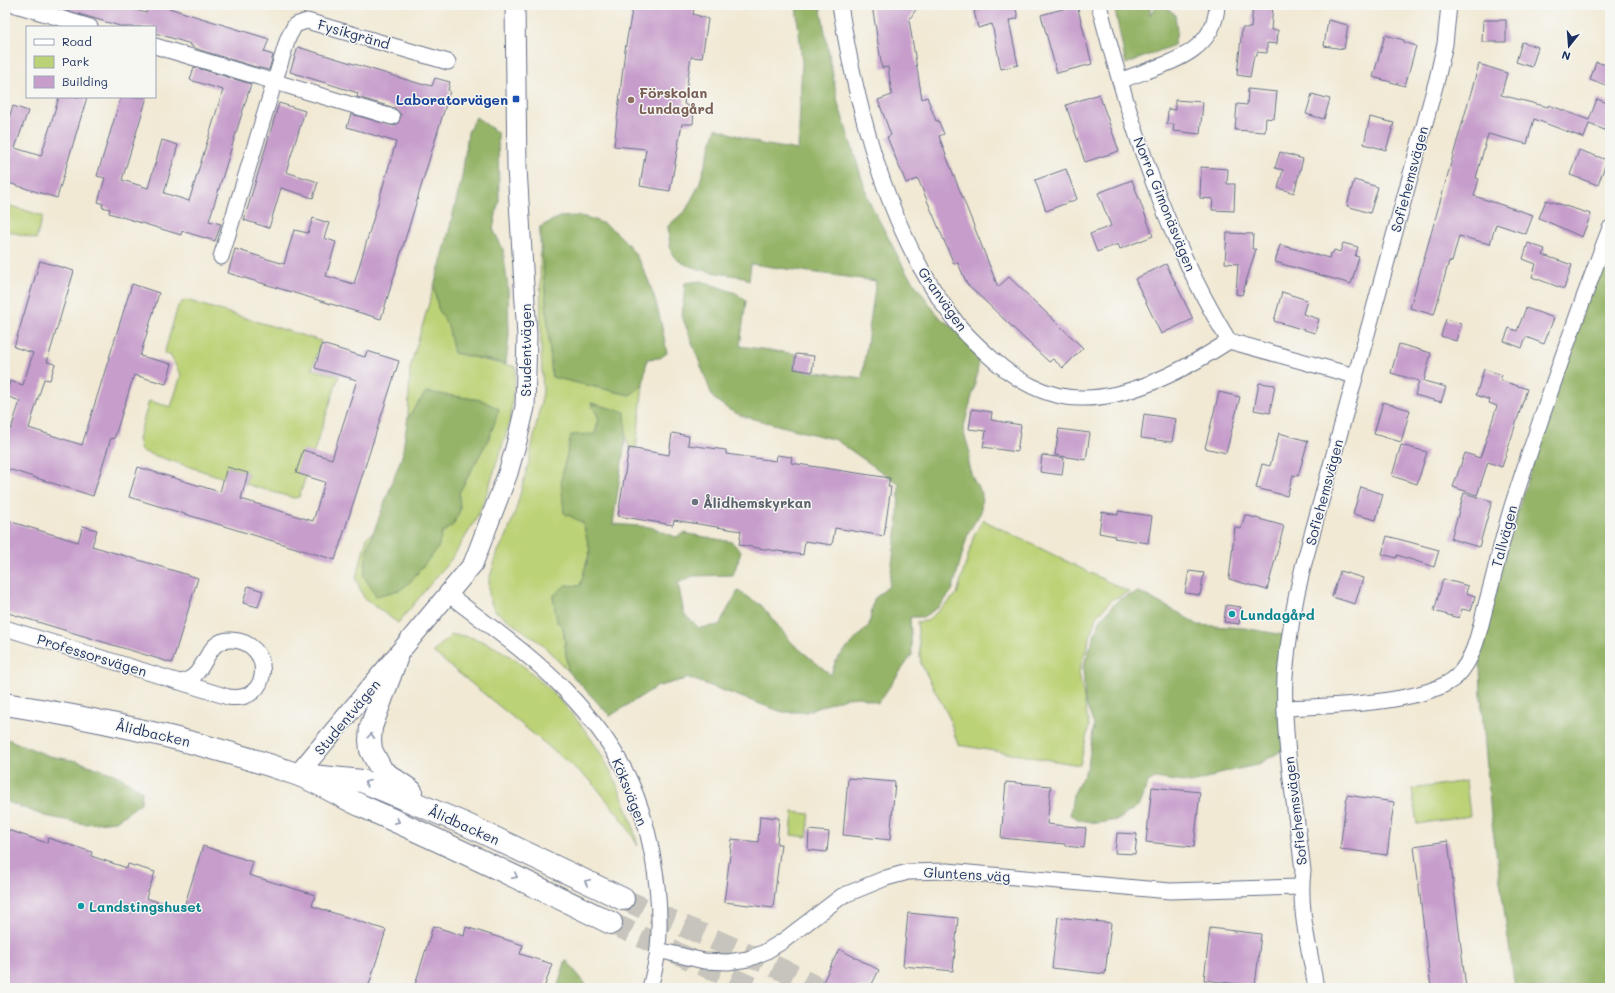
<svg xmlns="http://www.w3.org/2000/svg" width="1615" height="993" font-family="Mali,sans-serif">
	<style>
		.green { fill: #bcd276; stroke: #6c806a }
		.forest { fill: #95b467; stroke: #587262 }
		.building { fill: #c69dcb }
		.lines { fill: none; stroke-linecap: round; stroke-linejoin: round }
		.secondary-tunnel { stroke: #c6c4bc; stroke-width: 22; stroke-dasharray: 22 11; stroke-linecap: butt }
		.minor-casing { stroke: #667087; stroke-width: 17 }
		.tertiary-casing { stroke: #667087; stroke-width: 21 }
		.secondary-casing { stroke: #667087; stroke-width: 24 }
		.minor { stroke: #fff; stroke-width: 15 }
		.tertiary { stroke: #fff; stroke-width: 19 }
		.secondary { stroke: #fff; stroke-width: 22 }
		.oneway { stroke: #8d97ae }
		.transit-dot { fill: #1a4fb4; stroke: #f6f6f2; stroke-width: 1.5 }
		.education-dot { fill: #8d6e63; stroke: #f6f6f2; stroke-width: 1.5 }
		.worship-dot { fill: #6b7280; stroke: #f6f6f2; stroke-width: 1.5 }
		.culture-dot { fill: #0f9aa8; stroke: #f6f6f2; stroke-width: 1.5 }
		.labels { text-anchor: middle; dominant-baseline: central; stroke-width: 3; stroke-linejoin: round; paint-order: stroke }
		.street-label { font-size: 14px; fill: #1b2f5e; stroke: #f6f6f2 }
		.education-label { font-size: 14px; font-weight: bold; fill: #785e54; stroke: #f6f6f2; text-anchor: start }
		.transit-label { font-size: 14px; font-weight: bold; fill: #164399; stroke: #f6f6f2; text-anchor: end }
		.worship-label { font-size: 14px; font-weight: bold; fill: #5b616d; stroke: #f6f6f2; text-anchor: start }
		.culture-label { font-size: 14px; font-weight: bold; fill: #0d838f; stroke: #f6f6f2; text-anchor: start }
	</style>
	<rect width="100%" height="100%" fill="#f6f6f2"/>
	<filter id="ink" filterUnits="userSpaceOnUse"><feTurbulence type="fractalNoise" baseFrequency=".025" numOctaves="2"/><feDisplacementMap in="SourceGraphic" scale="8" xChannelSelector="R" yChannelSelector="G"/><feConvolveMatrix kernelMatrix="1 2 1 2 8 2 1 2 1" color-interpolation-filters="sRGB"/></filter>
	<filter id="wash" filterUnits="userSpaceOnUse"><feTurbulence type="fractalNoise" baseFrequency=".012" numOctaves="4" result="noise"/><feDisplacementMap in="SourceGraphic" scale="16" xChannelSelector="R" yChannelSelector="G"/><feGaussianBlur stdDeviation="0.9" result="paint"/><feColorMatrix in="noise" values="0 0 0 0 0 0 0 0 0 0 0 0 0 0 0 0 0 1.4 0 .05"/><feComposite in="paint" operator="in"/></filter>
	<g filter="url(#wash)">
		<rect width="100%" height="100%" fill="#f1e9d4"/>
		<g class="green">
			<path d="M5,204L43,216L36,239L5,230Z"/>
			<path d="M540,227L552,377L630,395L643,385L636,449L629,448L626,435L592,403L599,419L595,434L583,523L590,551L580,586L563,627L568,671L542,644L494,610L489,597V580L498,551L507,535L516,509L528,465L543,392L541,352Z"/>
			<path d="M434,286L438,308L448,326L454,353L516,367L510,422L485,499L475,521L453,557L398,623L364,598L356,579L367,537L373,532L367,550L409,583L438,548L442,533L453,525L460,510L459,493L490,436L499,409L481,400L426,392L408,417L410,368Z"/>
			<path d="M186,300L321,341L312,369L339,376L299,497L294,498L245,484L248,473L228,467L224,478L141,451L138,439L149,401L171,407L181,375L170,355L164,354L178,306L182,302Z"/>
			<path d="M983,520L1129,592L1113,599L1096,617L1079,672L1089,726L1080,765L958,745L949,717L921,664L917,622L927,621L957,594L974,535Z"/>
			<path d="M451,635C507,633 580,715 605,761C620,788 631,816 638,846L625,823L592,782L433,652Z"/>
			<path d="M1466,781L1470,816L1417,824L1412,789Z"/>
			<path d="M793,812L810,814L807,837L791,835Z"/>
		</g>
		<g class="forest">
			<path d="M796,5H820L838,103L869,201L906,272L939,317L981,348L975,385L963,430L970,453L968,464L973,479L982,493L981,512L968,533L952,591L939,607L923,617H910L912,655L878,703L860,697L845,698L806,712H782L689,678L656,687L610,716L568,671L563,627L557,622L553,596L566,585L580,586L590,551L583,523L564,513L561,480L571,435L595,434L599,419L591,403L625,412L626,435L613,524L650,527L676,537L684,533L732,542L741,552L733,575L693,576L678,583L684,614L699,628L719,625L738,591L761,605L793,644L831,675L836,660L869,625L874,599L889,586L898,520L899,484L836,440L742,416L728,409L713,398L682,316L685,283L701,281L736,293L746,301L740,346L796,354L794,369L862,378L876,281L751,264L749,281L744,277C727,274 676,270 671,251C669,243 669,234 668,226L686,210L699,185L716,128L761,144L798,150L802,62Z"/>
			<path d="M1114,5H1150V15L1158,5H1161L1175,14L1177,32L1174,45L1126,64Z"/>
			<path d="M476,117L498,133L499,200L493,229L503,249L508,289L509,335L506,364L454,353L448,326L438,308L434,286L444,251L462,177L468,132Z"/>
			<path d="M559,217C567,217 576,215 584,217C643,229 658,304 667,353L660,358L647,359L643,385L630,395L552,377L540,227Z"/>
			<path d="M1598,259L1610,262V988H1515L1491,816L1481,697L1479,632Z"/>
			<path d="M426,392L481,400L499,409L490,436L459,493L460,510L453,525L442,533L438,548L409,583L400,590L376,596L364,576L367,550L402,456L408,417Z"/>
			<path d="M1139,592L1181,614L1198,625L1244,628L1289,636L1288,747L1257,765L1219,773L1210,778L1191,783L1155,778L1148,782L1139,805L1118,820L1097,823L1080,820L1070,815L1073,795L1088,766L1094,725L1085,701L1083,668L1089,649L1101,619L1119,599Z"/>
			<path d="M5,738L49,756L77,761L119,776L142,791L141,803L116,821L85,824L45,816L5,801Z"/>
			<path d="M566,960L589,988H557Z"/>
		</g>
		<g id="blocks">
			<g class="building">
				<path d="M53,5H120L146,13L148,5H159L269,39L264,52L273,55L269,70L256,67L200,50L191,46V44L155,33V27H123L52,6Z"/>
				<path d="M633,5H695L693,14L708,19L702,58L691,57L684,104L694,109L693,124H682L670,191L640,186L646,149L614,146L625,50Z"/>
				<path d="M872,5H919L909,20L922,99L927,97L936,121L938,120L944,134L939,136L947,158L998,287L1009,277L1083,348L1063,368L1053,359L1049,362L967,284L958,263L954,264L918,179L906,183L887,137L891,135L878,100L892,95L888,67L882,68Z"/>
				<path d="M998,5H1015L1018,18L1009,21L1018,65L1001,69L992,24L978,28L974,11Z"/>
				<path d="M1077,5L1092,64L1057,73L1041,15Z"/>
				<path d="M1253,5H1273L1271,30H1278L1277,44L1267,43V53L1257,52V56H1254L1250,77L1237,75L1242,28H1251Z"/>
				<path d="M1328,20L1348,25L1344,49L1324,46Z"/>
				<path d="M1483,20H1506V42H1482Z"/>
				<path d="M1385,35L1404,40V42L1416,46L1405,86L1373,77Z"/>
				<path d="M1522,42L1538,47L1532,67L1516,62Z"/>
				<path d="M298,47L424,85V84L432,86L435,78L450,82L448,90L450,91L381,319L228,273L235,249L284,264L294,230L308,233L313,218L329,223L324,238L336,242L326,276L354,284L396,142L347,127L351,114L394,126L398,123L401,115L395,108L357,97L358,93L290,72Z"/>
				<path d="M1596,62L1610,66V87L1590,80Z"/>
				<path d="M1479,64L1507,73L1501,95L1548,107L1549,105L1589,120L1597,99L1610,104V132L1589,124L1584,138L1534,119L1527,144L1488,134L1476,178L1479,179L1474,196L1533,215L1526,234L1496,224L1490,244L1459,236L1452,262L1449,261L1434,315L1410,308Z"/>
				<path d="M194,67L251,84L209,221L221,224L215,241L182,231L181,235L109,213L110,209L102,207L103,204L98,202L105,178L97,176L121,97H147L122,180L148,188L162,140L178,145L164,193L189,201L223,90L190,80Z"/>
				<path d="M1248,89L1277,92L1274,119L1266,118L1265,132L1235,130L1237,104L1247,105Z"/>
				<path d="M1099,94L1119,151L1085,162L1066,105Z"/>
				<path d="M1312,94L1330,99L1324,119L1306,114Z"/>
				<path d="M59,97H87L57,198L5,182V130L13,106L28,111L15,148L41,156Z"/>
				<path d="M1175,100L1203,102L1200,134L1173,131L1174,124H1167L1168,109L1175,110Z"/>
				<path d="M279,103L305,111L286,172L318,182L313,198L281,188L269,228L244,220Z"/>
				<path d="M1370,117L1394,123L1386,150L1364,144Z"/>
				<path d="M1579,150L1607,160L1598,185L1570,175Z"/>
				<path d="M1280,152L1303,159L1294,193L1278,188L1283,170L1275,168Z"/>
				<path d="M1201,167L1228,169L1227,184H1235L1234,211L1212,210L1213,199L1200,198Z"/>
				<path d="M1066,169L1077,199L1046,211L1035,180Z"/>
				<path d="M1132,180L1153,236L1120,249L1118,244L1097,252L1090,234L1111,226L1098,193Z"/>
				<path d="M1354,180L1378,187L1370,213L1347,206Z"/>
				<path d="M1546,200L1591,214L1582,237L1539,218Z"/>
				<path d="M1227,233L1253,234L1252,249H1256L1242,295L1236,294L1238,264L1225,263Z"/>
				<path d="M1343,243L1358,247L1355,256L1359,257L1351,284L1275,262L1280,245L1329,258L1331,253H1333L1334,250L1340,252Z"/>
				<path d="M1528,243L1545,249L1543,255L1572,265L1564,289L1532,277L1536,264L1523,259Z"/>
				<path d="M40,261L74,271L47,362L55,364L50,380L44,379L29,428L82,445L132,284L159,293L140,356L172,364L166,384L134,375L114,439L111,438L93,496L5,468V428L11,429L20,401L6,396L10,381L23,385L33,353L14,347Z"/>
				<path d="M1166,264L1193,319L1161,334L1135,279Z"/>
				<path d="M1282,292L1307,300L1303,314L1319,319L1315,333L1274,321Z"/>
				<path d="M1526,308L1554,318L1544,344L1526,337L1522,348L1504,341L1509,328L1517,331Z"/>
				<path d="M1446,319L1461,324L1456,341L1441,336Z"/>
				<path d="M322,344L365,357L367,351L399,361L335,560L129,497L138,467L220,492L227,467L248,473L241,499L313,521L325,482L296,473L303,450L332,459L357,380L315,368Z"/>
				<path d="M1399,344L1431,353L1424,381L1446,387L1441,402L1415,395L1419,381L1391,373Z"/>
				<path d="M796,354L814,356L812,372L794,369Z"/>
				<path d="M1484,369L1502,375L1500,380L1527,389L1502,467L1488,462L1477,495L1453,487L1465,453L1480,458L1497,406L1489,403L1490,400L1476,395Z"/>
				<path d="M1259,383L1275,385L1270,413L1254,410Z"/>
				<path d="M1219,392L1240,397L1226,453L1205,448Z"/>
				<path d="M1383,402L1410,410L1401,442L1374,434Z"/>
				<path d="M972,409L992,412L991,420L1021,425L1017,452L983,447L986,431L969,429Z"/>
				<path d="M1144,414L1176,419L1172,442L1141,438Z"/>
				<path d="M1059,429L1090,433L1086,460L1055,455Z"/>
				<path d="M672,433L689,436L688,445L726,450V454L776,461L777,455L792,457L791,463L890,478L888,487H891L884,536L835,528L832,545L805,541L803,555L739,545L741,531L674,520L673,525L618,516L629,448L669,455Z"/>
				<path d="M1279,433L1308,441L1298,476L1293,475L1287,496L1256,488L1262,464L1270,466Z"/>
				<path d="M1401,445L1427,452L1417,484L1392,476Z"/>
				<path d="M1042,455L1064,458L1062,475L1040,472Z"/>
				<path d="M1361,487L1383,494L1376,520L1353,514Z"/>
				<path d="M1464,493L1492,501L1479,547L1451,539Z"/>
				<path d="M1118,511L1152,516L1148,543L1114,538L1115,536L1099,533L1102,512L1118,515Z"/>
				<path d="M1245,515L1284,526L1267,590L1229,579L1235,527L1241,529Z"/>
				<path d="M5,520L78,542L83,526L97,530L92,546L198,578L172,663L5,612Z"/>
				<path d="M1387,536L1439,550L1434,567L1397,555V558L1382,554Z"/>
				<path d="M1189,571L1204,573L1200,595L1185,593Z"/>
				<path d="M1340,571L1363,578L1355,604L1332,597Z"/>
				<path d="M1443,579L1468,586L1466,593L1475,596L1471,611L1462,609L1459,618L1434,611Z"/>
				<path d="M248,586L263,591L258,607L243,603Z"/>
				<path d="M1226,605L1241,607L1239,624L1224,622Z"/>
				<path d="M848,778L895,782L890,840L843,835Z"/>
				<path d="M1006,782L1051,786L1047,824L1086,828L1084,848L1065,846V844L1001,838Z"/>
				<path d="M1152,787L1200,792L1194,847L1146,842Z"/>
				<path d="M1347,795L1394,802L1387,855L1340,849Z"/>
				<path d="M760,816L779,818L777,844H781L773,908L724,902L732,839L758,842Z"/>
				<path d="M5,829L47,843L48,838L92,852L91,856L127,868L128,864L155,872L146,898L183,910L203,846L253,862L249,875L315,895L312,906L386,930L368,988H5Z"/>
				<path d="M809,830L829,832L827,852L808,850Z"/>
				<path d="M1117,833L1137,834L1135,854L1115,853Z"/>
				<path d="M1448,841L1466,988H1431L1414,846Z"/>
				<path d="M908,913L958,918L953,971L903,966Z"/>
				<path d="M1058,917L1111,923L1105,974L1052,968Z"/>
				<path d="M433,926L464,936L466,927L523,945L520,954L552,964L544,988H414Z"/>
				<path d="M1210,928L1261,934L1255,986L1204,980Z"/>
				<path d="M839,949L879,970L870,988H820Z"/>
			</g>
		</g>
	</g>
	<g filter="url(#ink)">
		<use href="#blocks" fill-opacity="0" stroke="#667087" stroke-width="1"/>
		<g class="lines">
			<g class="secondary-tunnel">
				<path d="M623,899L787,972L818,988"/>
				<path d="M611,923L753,988"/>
			</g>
			<defs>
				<g id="minor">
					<path d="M16,5L90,27"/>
					<path d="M840,5C857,111 889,236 956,322C965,334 977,345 988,355C1015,380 1046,399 1084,398C1133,398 1189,367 1229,341"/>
					<path d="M1099,5C1129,120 1166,239 1229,341L1355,376"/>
					<path d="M155,46L392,117"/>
					<path d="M1120,81C1160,64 1215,57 1217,5"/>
					<path d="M221,257L288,38L295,25L307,21L448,62"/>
					<path d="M448,594C488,625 530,654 565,690C587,713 608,739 623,767C650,817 663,893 658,949C657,962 653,975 650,988"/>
					<path d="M5,628L228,697C273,704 274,641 231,640C202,639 209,679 179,682"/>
					<path d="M1285,708C1325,706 1429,704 1457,676C1476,657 1480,626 1487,601C1496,569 1503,535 1513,503C1543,411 1575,319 1610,228"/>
					<path d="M658,950L704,961L728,962L748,959L765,952L783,941L842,896L886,878L908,872L947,871L1170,891L1301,887"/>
					<path d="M1316,988C1310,950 1298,909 1303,871C1296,806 1282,741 1285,676C1288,639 1294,603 1303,567L1437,79L1445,44L1449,5"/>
				</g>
				<path id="tertiary" d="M298,774L473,564L508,473L517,441L525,407L527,336L517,168L515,5"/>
				<g id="secondary">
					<path d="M396,659L371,727L370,740L371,750L382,771L411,791"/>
					<path d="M5,704C104,720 201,741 296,774C319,782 341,797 364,807C447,844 529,883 611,923"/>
					<path d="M312,776L362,781L465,824L623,899"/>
				</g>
			</defs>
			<use href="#minor" class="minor-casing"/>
			<use href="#tertiary" class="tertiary-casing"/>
			<use href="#secondary" class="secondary-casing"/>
			<use href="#minor" class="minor"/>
			<use href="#tertiary" class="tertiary"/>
			<use href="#secondary" class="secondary"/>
		</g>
		<defs><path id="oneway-chevron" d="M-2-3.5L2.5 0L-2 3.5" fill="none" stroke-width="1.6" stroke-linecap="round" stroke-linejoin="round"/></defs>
		<g class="oneway">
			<use href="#oneway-chevron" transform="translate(371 736) rotate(-86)"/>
			<use href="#oneway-chevron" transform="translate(367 783) rotate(-159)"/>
			<use href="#oneway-chevron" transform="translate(397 821) rotate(24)"/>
			<use href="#oneway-chevron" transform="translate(515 876) rotate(26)"/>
			<use href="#oneway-chevron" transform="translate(587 882) rotate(-155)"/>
		</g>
	</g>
	<rect class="transit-dot" x="512" y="95" width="8" height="8" rx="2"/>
	<circle class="education-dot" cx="631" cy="100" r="4"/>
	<circle class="worship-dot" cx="695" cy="502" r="4"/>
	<g class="culture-dot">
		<circle cx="1232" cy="614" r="4"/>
		<circle cx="81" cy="906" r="4"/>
	</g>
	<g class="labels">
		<g class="street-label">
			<text transform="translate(354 34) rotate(16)">Fysikgränd</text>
			<text transform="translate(1409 179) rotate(-75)">Sofiehemsvägen</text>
			<text transform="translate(1165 204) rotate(68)">Norra Gimonäsvägen</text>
			<text transform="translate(943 299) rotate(55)">Granvägen</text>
			<text transform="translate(525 350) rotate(-90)">Studentvägen</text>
			<text transform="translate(1324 492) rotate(-75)">Sofiehemsvägen</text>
			<text transform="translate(1504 536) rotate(-75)">Tallvägen</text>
			<text transform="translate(92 655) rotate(17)">Professorsvägen</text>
			<text transform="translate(347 717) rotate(-50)">Studentvägen</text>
			<text transform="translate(153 733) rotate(13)">Ålidbacken</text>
			<text transform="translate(630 792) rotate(68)">Köksvägen</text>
			<text transform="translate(1295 811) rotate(-97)">Sofiehemsvägen</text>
			<text transform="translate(464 825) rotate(24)">Ålidbacken</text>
			<text transform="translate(967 874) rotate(3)">Gluntens väg</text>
		</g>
		<g class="education-label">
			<text x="639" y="92">Förskolan<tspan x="639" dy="16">Lundagård</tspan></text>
		</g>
		<g class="transit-label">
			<text x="508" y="99">Laboratorvägen</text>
		</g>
		<g class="worship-label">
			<text x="703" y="502">Ålidhemskyrkan</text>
		</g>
		<g class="culture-label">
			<text x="1240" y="614">Lundagård</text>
			<text x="89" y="906">Landstingshuset</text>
		</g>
	</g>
	<rect width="1615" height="993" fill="none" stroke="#f6f6f2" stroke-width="20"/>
	<rect x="26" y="26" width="130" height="72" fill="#f6f6f2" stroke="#9ea6b7"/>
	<rect x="34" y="39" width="20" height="6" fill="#ffffff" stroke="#9ea6b7"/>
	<text x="62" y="46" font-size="12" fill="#1b2f5e">Road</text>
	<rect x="34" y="56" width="20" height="12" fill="#bcd276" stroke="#9ea6b7"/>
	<text x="62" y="66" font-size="12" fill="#1b2f5e">Park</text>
	<rect x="34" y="76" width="20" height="12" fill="#c69dcb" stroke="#9ea6b7"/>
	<text x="62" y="86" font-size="12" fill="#1b2f5e">Building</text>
	<g transform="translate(1569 46) rotate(197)" stroke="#f6f6f2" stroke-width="3" paint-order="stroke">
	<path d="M0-3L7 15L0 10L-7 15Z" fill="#1b2f5e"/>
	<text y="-6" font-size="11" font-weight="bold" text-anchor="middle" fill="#1b2f5e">N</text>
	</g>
</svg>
